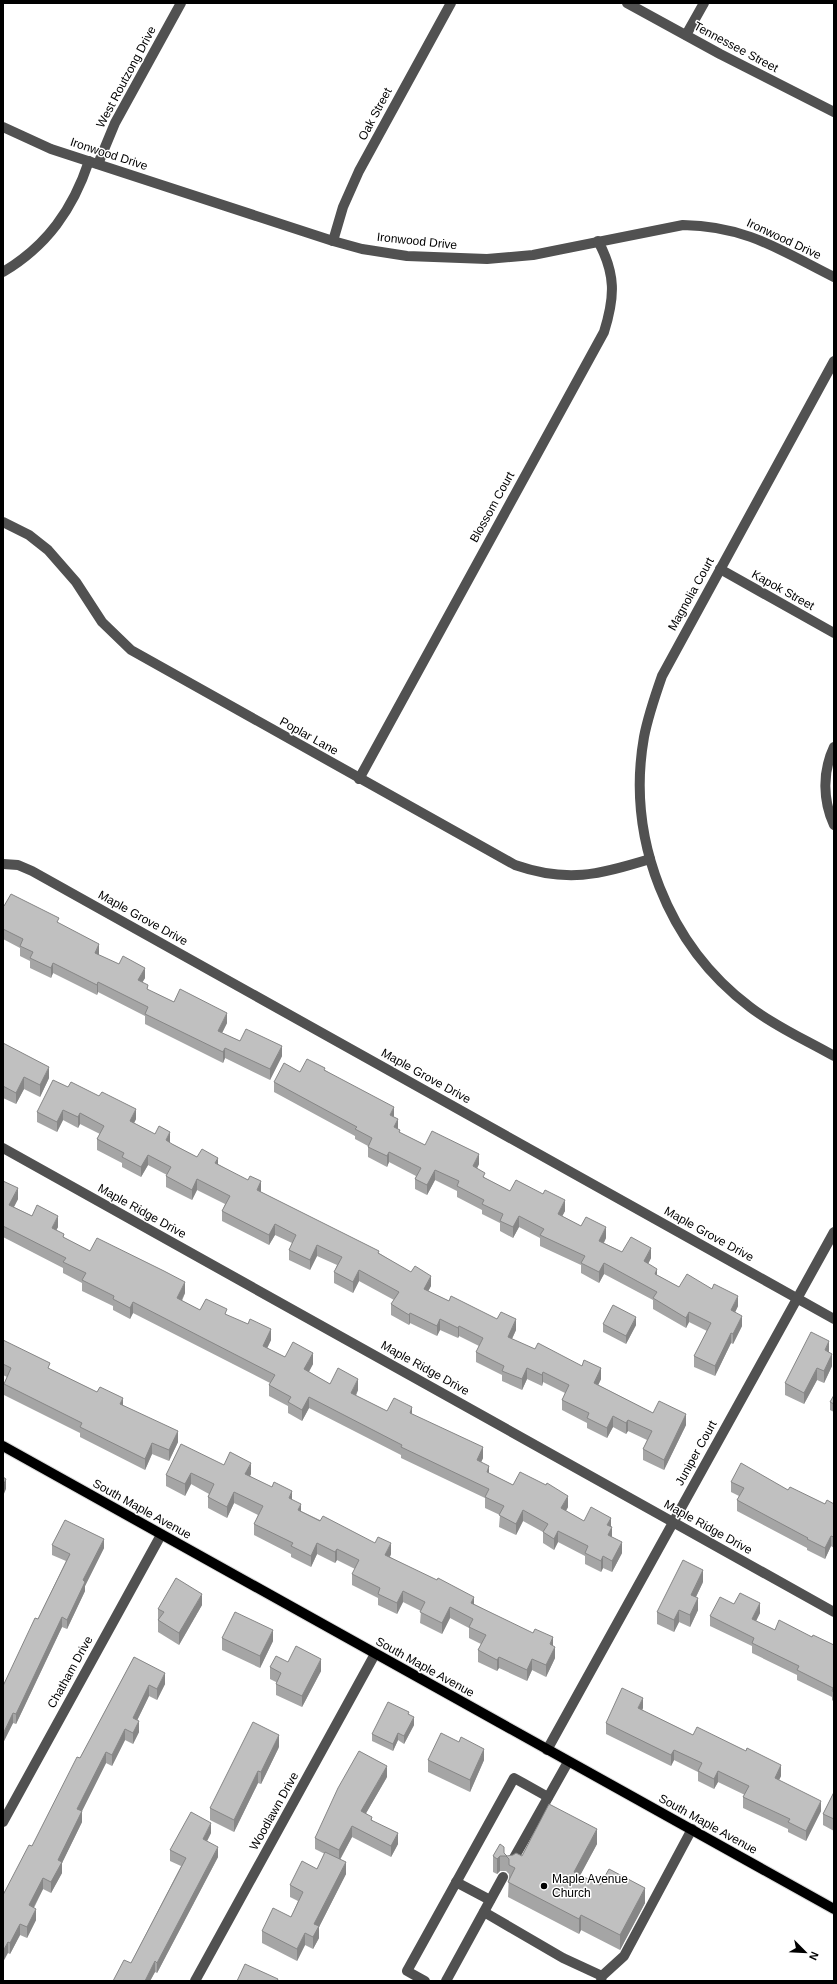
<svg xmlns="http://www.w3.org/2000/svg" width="837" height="1984" font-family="Arial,sans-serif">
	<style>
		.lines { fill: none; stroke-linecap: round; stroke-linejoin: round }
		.major-casing { stroke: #dbdbdb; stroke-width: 12 }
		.minor { stroke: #515151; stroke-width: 10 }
		.major { stroke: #000; stroke-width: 10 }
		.wall { fill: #a5a5a5 }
		.shaded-wall { fill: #868686 }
		.building { fill: #c0c0c0; stroke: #868686 }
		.poi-dot { fill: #000; stroke: #fff; stroke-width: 1.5 }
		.labels { text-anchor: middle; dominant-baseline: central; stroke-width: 3; stroke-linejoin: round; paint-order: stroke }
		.street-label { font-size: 12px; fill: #000; stroke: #fff }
		.poi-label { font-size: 12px; fill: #000; stroke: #fff; text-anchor: start }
	</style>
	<rect width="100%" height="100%" fill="#fff"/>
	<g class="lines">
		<defs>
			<path id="major" d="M3,1446L834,1909"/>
		</defs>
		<use href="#major" class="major-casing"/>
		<g class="minor">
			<path d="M627,3L720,54L834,112"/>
			<path d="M686,35L704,3"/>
			<path d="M3,127L51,149L333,241L362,249L407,256L487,259L533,255L683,225C746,226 780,250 834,277"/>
			<path d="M98,164L115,123L181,3"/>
			<path d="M333,241L343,207L359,171L451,3"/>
			<path d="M3,272C47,246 73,209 89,161"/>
			<path d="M834,361L662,676C655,696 648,716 644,737C626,839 668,945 750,1007C776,1027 806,1040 834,1056"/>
			<path d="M3,522L29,535L48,550L76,582L102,622L131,650L515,865C567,883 598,875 650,859"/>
			<path d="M720,569L834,633"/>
			<path d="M834,747C822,772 823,801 834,825"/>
			<path d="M359,779L604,332C615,297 616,274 598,241"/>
			<path d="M3,864L18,865L32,871L834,1319"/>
			<path d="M3,1148L834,1612"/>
			<path d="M547,1750L834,1232"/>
			<path d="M3,1822L161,1535"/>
			<path d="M510,1865L568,1762"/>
			<path d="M456,1882L490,1900"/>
			<path d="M484,1912L563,1958L602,1976"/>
			<path d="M195,1981L375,1654"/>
			<path d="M425,1981L407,1971L514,1778L548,1797"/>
			<path d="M446,1981L503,1877"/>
			<path d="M601,1981L602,1976L624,1956L692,1829"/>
		</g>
		<use href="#major" class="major"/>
	</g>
	<g class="wall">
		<path d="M3,905L59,923L99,954V955L145,978L142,982L148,990L174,1002L227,1023L222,1033L240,1041L282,1056L270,1080L225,1058L223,1063L145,1024V1016L98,992L97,995L53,973L51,978L30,968V961L20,956V948L3,939Z"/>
		<path d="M3,1043L49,1078L40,1097L24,1089L16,1104L3,1098Z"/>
		<path d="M325,1070L394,1117L398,1129L400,1133L425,1145L479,1164L477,1168L485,1178L510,1191L565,1211L562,1216L581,1226L606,1238L604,1243L622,1252L651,1258L648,1264L657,1275L679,1287L738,1306L735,1312L742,1326L733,1344L731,1343L715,1376L694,1367V1356L707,1331L689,1322L686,1328L653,1309V1300L604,1274L599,1283L581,1273V1265L540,1246V1238L519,1227L513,1238L500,1231V1223L482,1214V1210L457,1197V1191L435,1180L427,1195L415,1189V1179L416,1176L389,1162L387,1167L368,1157V1146L355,1139V1136L274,1092V1082L300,1072Z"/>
		<path d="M68,1087L136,1119L134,1123L170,1143L197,1157L218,1164L261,1192L379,1253L431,1286L428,1291L449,1301L516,1330L512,1339L601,1379L598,1385L653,1413L686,1425L664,1470L643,1460V1449L647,1440L628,1431L626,1434L613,1427L607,1438L587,1428V1423L562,1410V1400L565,1393L543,1382L542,1386L527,1379L522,1390L502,1381V1375L476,1362V1352L479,1346L459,1336L458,1338L440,1330L437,1336L410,1323L409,1325L391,1315V1304L394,1300L359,1281L353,1293L334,1283V1272L337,1265L317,1256L310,1270L289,1260V1250L292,1243L275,1235L269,1245L222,1221V1211L225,1204L197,1190L192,1200L166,1187V1176L167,1175L148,1165L141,1177L122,1167V1163L97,1150V1139L100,1134L80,1124L78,1128L63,1120L57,1132L37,1122V1112Z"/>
		<path d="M3,1181L18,1199L14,1207L32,1216L58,1227L56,1230L64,1238L90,1251L185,1293L182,1301L200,1310L227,1315L271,1340L267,1348L285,1357L313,1364L309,1372L330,1384L358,1390L356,1396L387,1411L412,1414L483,1458L481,1462L489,1473L513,1485L568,1507L566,1511L584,1521L611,1527L612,1537L622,1553L612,1572L603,1568L601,1572L585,1564V1556L558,1542L554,1550L543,1543V1532L523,1521L516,1535L499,1527L500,1515L485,1508V1498L401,1458V1455L309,1408L302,1421L288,1413V1406L269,1396V1385L270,1383L133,1313L130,1319L113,1310V1306L82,1291V1283L63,1273V1268L3,1237Z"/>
		<path d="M603,1324L636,1325L626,1344L603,1332Z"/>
		<path d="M3,1340L50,1369L123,1405L178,1442L169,1461L152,1454L145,1470L80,1437V1433L4,1395V1384L7,1377L3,1375Z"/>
		<path d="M829,1352L832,1366L824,1383L817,1380L804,1404L785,1395V1383Z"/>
		<path d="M834,1395V1412L830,1410V1402Z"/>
		<path d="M224,1465L251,1474L250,1476L292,1500L301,1511L391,1554L390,1557L474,1604L553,1646L555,1658L546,1677L532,1670L527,1681L499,1668L497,1671L478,1662V1650L481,1644L469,1638V1628L450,1618L442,1634L420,1623L421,1611L403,1602L397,1614L378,1605V1598L352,1585V1574L355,1569L337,1560L335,1563L317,1554L311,1567L291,1557V1554L254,1535V1524L258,1515L234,1503L227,1518L208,1508V1497L209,1494L191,1484L185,1496L166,1486V1475Z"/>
		<path d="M731,1482L788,1490L825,1504H834V1548L831,1546L825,1559L807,1550V1548L737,1511V1500L739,1496L731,1492Z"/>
		<path d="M52,1545L104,1548L85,1586V1591L67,1629L62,1627L16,1724L13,1723L3,1743L38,1619L66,1561L52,1555Z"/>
		<path d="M703,1582L696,1597L698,1610L690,1627L679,1622L674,1632L657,1624V1612Z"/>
		<path d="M734,1604L760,1613L756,1621L775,1630L812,1637L834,1645V1702L832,1700V1697L797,1680V1675L752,1653V1646L710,1626V1616Z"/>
		<path d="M202,1605L179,1645L158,1632V1609Z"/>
		<path d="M222,1638L273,1641L260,1668L222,1650Z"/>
		<path d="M134,1657L165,1684L157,1700L149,1696L137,1720L139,1732L133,1744L125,1740L112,1766L106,1763L82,1811V1822L62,1863V1873L51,1893L43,1889L34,1908L36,1920L27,1938L20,1935L10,1954L8,1953L3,1895L32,1846L80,1758Z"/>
		<path d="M288,1662L321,1671L302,1707L276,1695V1682L270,1679V1667Z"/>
		<path d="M643,1708L642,1710L693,1735L781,1776L779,1780L821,1811L806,1841L788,1832V1829L743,1808V1797L745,1795L718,1782L714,1789L698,1781V1772L674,1760L671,1766L606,1734V1723Z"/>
		<path d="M409,1714L414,1725L404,1744L398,1740L393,1751L372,1741V1734Z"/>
		<path d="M279,1747L261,1784L258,1783L234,1832L210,1820V1808Z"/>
		<path d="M428,1760H484L470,1792L428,1772Z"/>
		<path d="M387,1777L366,1813L372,1820L398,1844L391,1857L352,1837L340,1860L346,1874L319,1927V1938L313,1949L305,1945L297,1961L262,1943V1931L291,1917L298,1901L290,1897V1885L317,1869L325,1854L315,1849V1838Z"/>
		<path d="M834,1792V1831L823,1825V1814Z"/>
		<path d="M211,1833L207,1841L218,1857L157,1973L155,1972L150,1981H113L131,1963L181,1866L170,1861V1850Z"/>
		<path d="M834,1839V1853H833V1841Z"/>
		<path d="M597,1844L580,1875L600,1885L645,1903L620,1950L581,1930L579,1934L508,1897L509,1874L506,1871H500L497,1874L493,1872V1856L504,1853L507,1856H522Z"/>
	</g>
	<g class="shaded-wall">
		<path d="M99,944V954L95,963V953Z"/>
		<path d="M53,963V973L51,978V968Z"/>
		<path d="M145,968V978L138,990V980Z"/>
		<path d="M98,982V992L97,995V985Z"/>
		<path d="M227,1013V1023L218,1041V1031Z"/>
		<path d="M282,1046V1056L270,1080V1069Z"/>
		<path d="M225,1048V1058L223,1063V1052Z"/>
		<path d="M49,1067V1078L40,1097V1085Z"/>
		<path d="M24,1077V1089L16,1104V1093Z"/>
		<path d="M394,1107V1117L390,1115Z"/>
		<path d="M136,1109V1119L130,1131V1121Z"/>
		<path d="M63,1110V1120L57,1132V1122Z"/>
		<path d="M80,1113V1124L78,1128V1117Z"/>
		<path d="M398,1119V1129L394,1127Z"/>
		<path d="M170,1132V1143L166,1151V1140Z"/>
		<path d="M389,1152V1162L387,1167V1156Z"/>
		<path d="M479,1154V1164L473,1177V1166Z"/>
		<path d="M148,1155V1165L141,1177V1167Z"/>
		<path d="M218,1158V1168L215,1163Z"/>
		<path d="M435,1170V1180L427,1195V1185Z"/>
		<path d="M197,1179V1190L192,1200V1190Z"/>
		<path d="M261,1181V1192L257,1201V1190Z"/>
		<path d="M18,1188V1199L9,1216V1205Z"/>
		<path d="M565,1200V1211L558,1224V1214Z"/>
		<path d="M58,1216V1227L52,1239V1228Z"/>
		<path d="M519,1216V1227L513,1238V1227Z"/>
		<path d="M275,1224V1235L269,1245V1235Z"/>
		<path d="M606,1227V1238L599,1251V1241Z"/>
		<path d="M317,1245V1256L310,1270V1260Z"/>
		<path d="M651,1248V1258L644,1272V1261Z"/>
		<path d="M604,1263V1274L599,1283V1272Z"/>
		<path d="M657,1269V1279L655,1274Z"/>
		<path d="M359,1270V1281L353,1293V1282Z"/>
		<path d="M431,1276V1286L424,1299V1289Z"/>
		<path d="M185,1282V1293L177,1309V1298Z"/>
		<path d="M738,1296V1306L731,1321V1310Z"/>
		<path d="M133,1302V1313L130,1319V1308Z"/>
		<path d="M689,1312V1322L686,1328V1318Z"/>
		<path d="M410,1313V1323L409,1325V1315Z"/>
		<path d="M742,1316V1326L733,1344V1334Z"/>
		<path d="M636,1317V1325L626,1344V1336Z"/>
		<path d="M440,1319V1330L437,1336V1326Z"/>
		<path d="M516,1319V1330L508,1347V1337Z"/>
		<path d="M459,1326V1336L458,1338V1328Z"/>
		<path d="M271,1329V1340L263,1357V1346Z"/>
		<path d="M731,1333V1343L715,1376V1366Z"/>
		<path d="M829,1341V1353L825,1350Z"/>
		<path d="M313,1353V1364L304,1380V1369Z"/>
		<path d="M832,1354V1366L824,1383V1371Z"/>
		<path d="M527,1368V1379L522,1390V1379Z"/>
		<path d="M601,1368V1379L594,1394V1383Z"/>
		<path d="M817,1368V1380L804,1404V1393Z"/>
		<path d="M543,1372V1382L542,1386V1375Z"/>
		<path d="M358,1379V1390L351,1404V1393Z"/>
		<path d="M309,1397V1408L302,1421V1410Z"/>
		<path d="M123,1398V1409L120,1404Z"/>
		<path d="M412,1407V1418L410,1413Z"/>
		<path d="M686,1414V1425L664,1470V1460Z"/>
		<path d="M613,1416V1427L607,1438V1428Z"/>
		<path d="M628,1420V1431L626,1434V1423Z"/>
		<path d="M178,1431V1442L169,1461V1450Z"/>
		<path d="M152,1443V1454L145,1470V1459Z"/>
		<path d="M483,1447V1458L477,1471V1460Z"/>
		<path d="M251,1463V1474L245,1485V1474Z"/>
		<path d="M489,1466V1477L487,1472Z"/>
		<path d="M191,1473V1484L185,1496V1484Z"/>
		<path d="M6,1479V1489L3,1496V1486Z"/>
		<path d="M292,1491V1502L289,1498Z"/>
		<path d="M234,1492V1503L227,1518V1507Z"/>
		<path d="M568,1496V1507L561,1519V1508Z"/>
		<path d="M301,1504V1515L298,1510Z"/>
		<path d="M523,1510V1521L516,1535V1524Z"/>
		<path d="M611,1518V1529L607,1525Z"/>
		<path d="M612,1527V1539L608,1535Z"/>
		<path d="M558,1531V1542L554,1550V1539Z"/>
		<path d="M831,1536V1546L825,1559V1548Z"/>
		<path d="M104,1539V1548L85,1586V1591L67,1629V1620L83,1580Z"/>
		<path d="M622,1542V1553L612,1572V1561Z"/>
		<path d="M317,1543V1554L311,1567V1556Z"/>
		<path d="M391,1543V1554L385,1566V1555Z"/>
		<path d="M337,1549V1560L335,1563V1552Z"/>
		<path d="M603,1556V1568L601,1572V1561Z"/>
		<path d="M703,1570V1582L691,1607V1595Z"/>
		<path d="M403,1591V1602L397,1614V1603Z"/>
		<path d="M202,1594V1605L179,1645V1633Z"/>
		<path d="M474,1597V1608L471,1603Z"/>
		<path d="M698,1598V1610L690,1627V1615Z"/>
		<path d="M760,1603V1613L752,1629V1619Z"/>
		<path d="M450,1607V1618L442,1634V1623Z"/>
		<path d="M679,1610V1622L674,1632V1620Z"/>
		<path d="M62,1617V1627L16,1724V1714Z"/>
		<path d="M273,1630V1641L260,1668V1656Z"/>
		<path d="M553,1637V1649L550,1644Z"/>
		<path d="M555,1647V1658L546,1677V1665Z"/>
		<path d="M499,1657V1668L497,1671V1660Z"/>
		<path d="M321,1659V1671L302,1707V1696Z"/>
		<path d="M532,1659V1670L527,1681V1670Z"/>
		<path d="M165,1673V1684L157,1700V1689Z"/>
		<path d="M149,1685V1696L133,1729V1718Z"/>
		<path d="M643,1698V1708L638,1719V1708Z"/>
		<path d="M13,1713V1723L3,1743V1734Z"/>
		<path d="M414,1717V1725L404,1744V1736Z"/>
		<path d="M139,1721V1732L133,1744V1733Z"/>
		<path d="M125,1729V1740L112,1766V1755Z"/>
		<path d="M398,1733V1740L393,1751V1744Z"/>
		<path d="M279,1735V1747L261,1784V1772Z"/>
		<path d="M484,1749V1760L470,1792V1780Z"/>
		<path d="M674,1750V1760L671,1766V1755Z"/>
		<path d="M106,1752V1763L82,1811V1822L62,1863V1873L51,1893V1882L58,1860L77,1809Z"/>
		<path d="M781,1765V1776L775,1788V1778Z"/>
		<path d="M387,1766V1777L361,1822V1811Z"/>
		<path d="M258,1771V1783L234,1832V1820Z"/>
		<path d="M718,1771V1782L714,1789V1779Z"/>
		<path d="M821,1801V1811L806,1841V1831Z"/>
		<path d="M211,1823V1833L203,1849V1839Z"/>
		<path d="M352,1826V1837L339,1861V1850Z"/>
		<path d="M597,1829V1844L574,1887V1872Z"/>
		<path d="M398,1833V1844L391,1857V1846Z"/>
		<path d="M218,1847V1857L157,1973V1963Z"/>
		<path d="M500,1856V1871L497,1874V1859Z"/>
		<path d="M346,1862V1874L319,1927V1938L313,1949V1937L314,1924Z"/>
		<path d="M43,1878V1889L29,1916V1905Z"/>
		<path d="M645,1888V1903L620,1950V1935Z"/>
		<path d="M36,1909V1920L27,1938V1927Z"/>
		<path d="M581,1915V1930L579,1934V1919Z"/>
		<path d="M20,1924V1935L10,1954V1943Z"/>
		<path d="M305,1933V1945L297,1961V1949Z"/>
		<path d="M8,1942V1953L3,1962V1951Z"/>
		<path d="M155,1961V1972L150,1981H145Z"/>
	</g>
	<g class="building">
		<path d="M11,894L59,918L57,922L99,944L95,953L119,964L123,956L145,968L138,980L148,985L147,989L174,1002L180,989L227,1013L218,1031L240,1041L246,1029L282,1046L270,1069L225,1048L223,1052L145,1014L148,1007L98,982L97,985L53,963L51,968L30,958L33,952L20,946L23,939L3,929V905L4,906Z"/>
		<path d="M3,1043L49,1067L40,1085L24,1077L16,1093L3,1086Z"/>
		<path d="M307,1059L325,1068L324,1070L394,1107L390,1115L398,1119L394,1127L400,1130L399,1132L425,1145L432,1131L479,1154L473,1166L485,1173L483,1177L510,1191L516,1180L543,1194L545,1190L565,1200L558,1214L581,1226L586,1217L606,1227L599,1241L622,1252L631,1237L651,1248L644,1261L657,1269L655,1274L679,1287L687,1274L712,1289L714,1284L738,1296L731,1310L742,1316L733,1334L731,1333L715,1366L694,1356L711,1323L689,1312L686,1318L653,1298L657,1292L604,1263L599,1272L581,1263L585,1256L540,1235L544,1229L519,1216L513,1227L500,1221L503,1214L482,1204L484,1200L457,1186L459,1181L435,1170L427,1185L415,1179L421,1168L389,1152L387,1156L368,1147L372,1138L355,1129L357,1127L274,1082L284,1063L300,1072Z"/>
		<path d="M53,1080L68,1087L71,1082L99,1096L102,1092L136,1109L130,1121L155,1134L159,1126L170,1132L166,1140L172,1144L197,1157L202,1149L218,1158L215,1163L248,1180L250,1176L261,1181L257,1190L379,1251L378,1253L411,1272L415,1266L431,1276L424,1289L449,1301L451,1296L497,1319L501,1312L516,1319L508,1337L535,1349L538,1343L582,1366L584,1360L601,1368L594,1383L653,1413L659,1401L686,1414L664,1460L643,1449L652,1431L628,1420L626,1423L613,1416L607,1428L587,1418L589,1413L562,1400L569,1385L543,1372L542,1375L527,1368L522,1379L502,1371L504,1366L476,1352L483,1338L459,1326L458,1328L440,1319L437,1326L410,1313L409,1315L391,1304L399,1292L359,1270L353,1282L334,1272L342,1257L317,1245L310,1260L289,1250L296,1235L275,1224L269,1235L222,1211L230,1196L197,1179L192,1190L166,1176L171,1167L148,1155L141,1167L122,1157L124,1153L97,1139L104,1126L80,1113L78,1117L63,1110L57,1122L37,1112Z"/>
		<path d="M3,1181L18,1188L9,1205L32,1216L37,1205L58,1216L52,1228L64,1234L63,1237L90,1251L97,1238L164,1271L185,1282L177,1298L200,1310L206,1299L227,1309L225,1314L248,1324L250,1319L271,1329L263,1346L285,1357L293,1342L313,1353L304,1369L330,1384L338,1368L358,1379L351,1393L387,1411L394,1398L412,1407L410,1413L483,1447L477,1460L489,1466L487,1472L513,1485L520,1472L546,1485L547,1483L568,1496L561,1508L584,1521L591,1507L611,1518L607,1525L612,1527L608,1535L622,1542L612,1561L603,1556L601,1561L585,1553L588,1546L558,1531L554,1539L543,1532L548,1524L523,1510L516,1524L499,1515L504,1506L485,1497L489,1489L401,1447L402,1445L309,1397L302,1410L288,1402L291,1397L269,1385L275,1375L133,1302L130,1308L113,1299L114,1296L82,1280L86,1273L63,1262L66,1258L3,1226Z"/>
		<path d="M613,1305L636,1317L626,1336L603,1324Z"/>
		<path d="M811,1332L829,1341L825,1350L832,1354L824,1371L817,1368L804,1393L785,1383Z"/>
		<path d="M3,1340L50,1363L48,1368L97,1392L100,1387L123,1398L120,1404L178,1431L169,1450L152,1443L145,1459L80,1427L82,1423L4,1384L11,1368L3,1364Z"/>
		<path d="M834,1395V1404L830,1402Z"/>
		<path d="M181,1444L224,1465L230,1452L251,1463L245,1474L272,1487L274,1482L292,1491L289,1498L301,1504L298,1510L320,1521L323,1516L375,1543L378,1537L391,1543L385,1555L437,1580L438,1578L474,1597L471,1603L533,1633L535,1629L553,1637L550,1644L555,1647L546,1665L532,1659L527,1670L499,1657L497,1660L478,1650L486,1635L469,1627L473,1619L450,1607L442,1623L420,1612L425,1602L403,1591L397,1603L378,1594L380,1588L352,1574L359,1560L337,1549L335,1552L317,1543L311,1556L291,1546L293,1543L254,1524L263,1506L234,1492L227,1507L208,1497L214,1484L191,1473L185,1484L166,1475Z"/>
		<path d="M741,1463L788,1490L790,1487L825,1504L827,1500L834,1504V1537L831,1536L825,1548L807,1539L808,1538L737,1500L744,1488L731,1482Z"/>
		<path d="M3,1477L6,1479L3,1486Z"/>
		<path d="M65,1520L104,1539L83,1580L85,1582L67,1620L62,1617L16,1714L13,1713L3,1734V1686L35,1618L38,1619L70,1554L52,1545Z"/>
		<path d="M683,1560L703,1570L691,1595L698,1598L690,1615L679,1610L674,1620L657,1612Z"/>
		<path d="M176,1578L202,1594L179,1633L158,1620L164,1612L158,1609Z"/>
		<path d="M740,1593L760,1603L752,1619L775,1630L779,1620L812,1637L813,1635L834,1645V1692L832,1691L833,1688L797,1670L799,1666L752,1643L754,1638L710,1616L720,1597L734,1604Z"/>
		<path d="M235,1612L273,1630L260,1656L222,1638Z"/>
		<path d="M296,1646L321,1659L302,1696L276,1684L281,1673L270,1667L276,1656L288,1662Z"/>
		<path d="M134,1657L165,1673L157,1689L149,1685L133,1718L139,1721L133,1733L125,1729L112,1755L106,1752L77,1809L82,1811L58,1860L62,1862L51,1882L43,1878L29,1905L36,1909L27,1927L20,1924L10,1943L8,1942L3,1951V1895L29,1845L32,1846L77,1757L80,1758Z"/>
		<path d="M622,1688L643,1698L638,1708L693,1735L697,1727L746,1751L747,1748L781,1765L775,1778L821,1801L806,1831L788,1822L790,1819L743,1797L749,1786L718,1771L714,1779L698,1771L702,1763L674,1750L671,1755L606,1723Z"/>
		<path d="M388,1702L409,1712L408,1714L414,1717L404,1736L398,1733L393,1744L372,1734Z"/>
		<path d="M253,1722L279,1735L261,1772L258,1771L234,1820L210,1808Z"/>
		<path d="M441,1733L459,1742L461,1737L484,1749L470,1780L428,1760Z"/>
		<path d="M359,1751L387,1766L361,1811L372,1817L371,1820L398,1833L391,1846L352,1826L339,1850L315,1838L338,1788Z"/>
		<path d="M834,1792V1819L823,1814Z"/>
		<path d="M549,1804L597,1829L574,1872L600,1885L609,1869L645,1888L620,1935L581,1915L579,1919L508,1882L515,1868L509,1865V1859L506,1856H500L497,1859L493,1856L500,1844L504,1847V1853L507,1856L513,1855L516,1853L522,1856Z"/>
		<path d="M191,1812L211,1823L203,1839L218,1847L157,1963L155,1961L145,1981H113L124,1960L131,1963L186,1858L170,1850Z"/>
		<path d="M325,1852L346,1862L314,1924L319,1926L313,1937L305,1933L297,1949L262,1931L273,1908L291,1917L303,1892L290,1885L302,1861L317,1869Z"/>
		<path d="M245,1964L278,1979L277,1981H237Z"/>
	</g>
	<circle class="poi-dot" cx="544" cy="1886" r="4"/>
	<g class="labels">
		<g class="street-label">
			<text transform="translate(736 47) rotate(28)">Tennessee Street</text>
			<text transform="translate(126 77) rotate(-62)">West Routzong Drive</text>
			<text transform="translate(375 114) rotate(-62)">Oak Street</text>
			<text transform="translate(109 154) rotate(18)">Ironwood Drive</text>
			<text transform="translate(784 239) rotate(25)">Ironwood Drive</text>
			<text transform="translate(417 241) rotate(6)">Ironwood Drive</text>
			<text transform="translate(492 507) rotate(-61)">Blossom Court</text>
			<text transform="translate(783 590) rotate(29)">Kapok Street</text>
			<text transform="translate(691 594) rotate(-61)">Magnolia Court</text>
			<text transform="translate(309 736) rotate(29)">Poplar Lane</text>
			<text transform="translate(143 918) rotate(29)">Maple Grove Drive</text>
			<text transform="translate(426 1076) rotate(29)">Maple Grove Drive</text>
			<text transform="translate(142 1211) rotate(29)">Maple Ridge Drive</text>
			<text transform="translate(709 1234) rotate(29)">Maple Grove Drive</text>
			<text transform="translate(425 1368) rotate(29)">Maple Ridge Drive</text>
			<text transform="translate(696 1453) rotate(-61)">Juniper Court</text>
			<text transform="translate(142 1509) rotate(29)">South Maple Avenue</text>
			<text transform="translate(708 1527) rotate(29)">Maple Ridge Drive</text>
			<text transform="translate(425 1667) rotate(29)">South Maple Avenue</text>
			<text transform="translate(70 1672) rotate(-61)">Chatham Drive</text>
			<text transform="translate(274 1811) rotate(-61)">Woodlawn Drive</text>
			<text transform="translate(708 1824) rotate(29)">South Maple Avenue</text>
		</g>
		<g class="poi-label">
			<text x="552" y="1879">Maple Avenue<tspan x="552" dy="14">Church</tspan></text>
		</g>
	</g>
	<rect width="837" height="1984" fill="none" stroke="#000000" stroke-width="8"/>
	<g transform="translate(805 1952) rotate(114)" stroke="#ffffff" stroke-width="3" paint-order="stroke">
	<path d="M0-3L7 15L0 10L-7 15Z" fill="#000000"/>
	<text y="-6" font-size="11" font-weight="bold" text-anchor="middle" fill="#000000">N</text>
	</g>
</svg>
